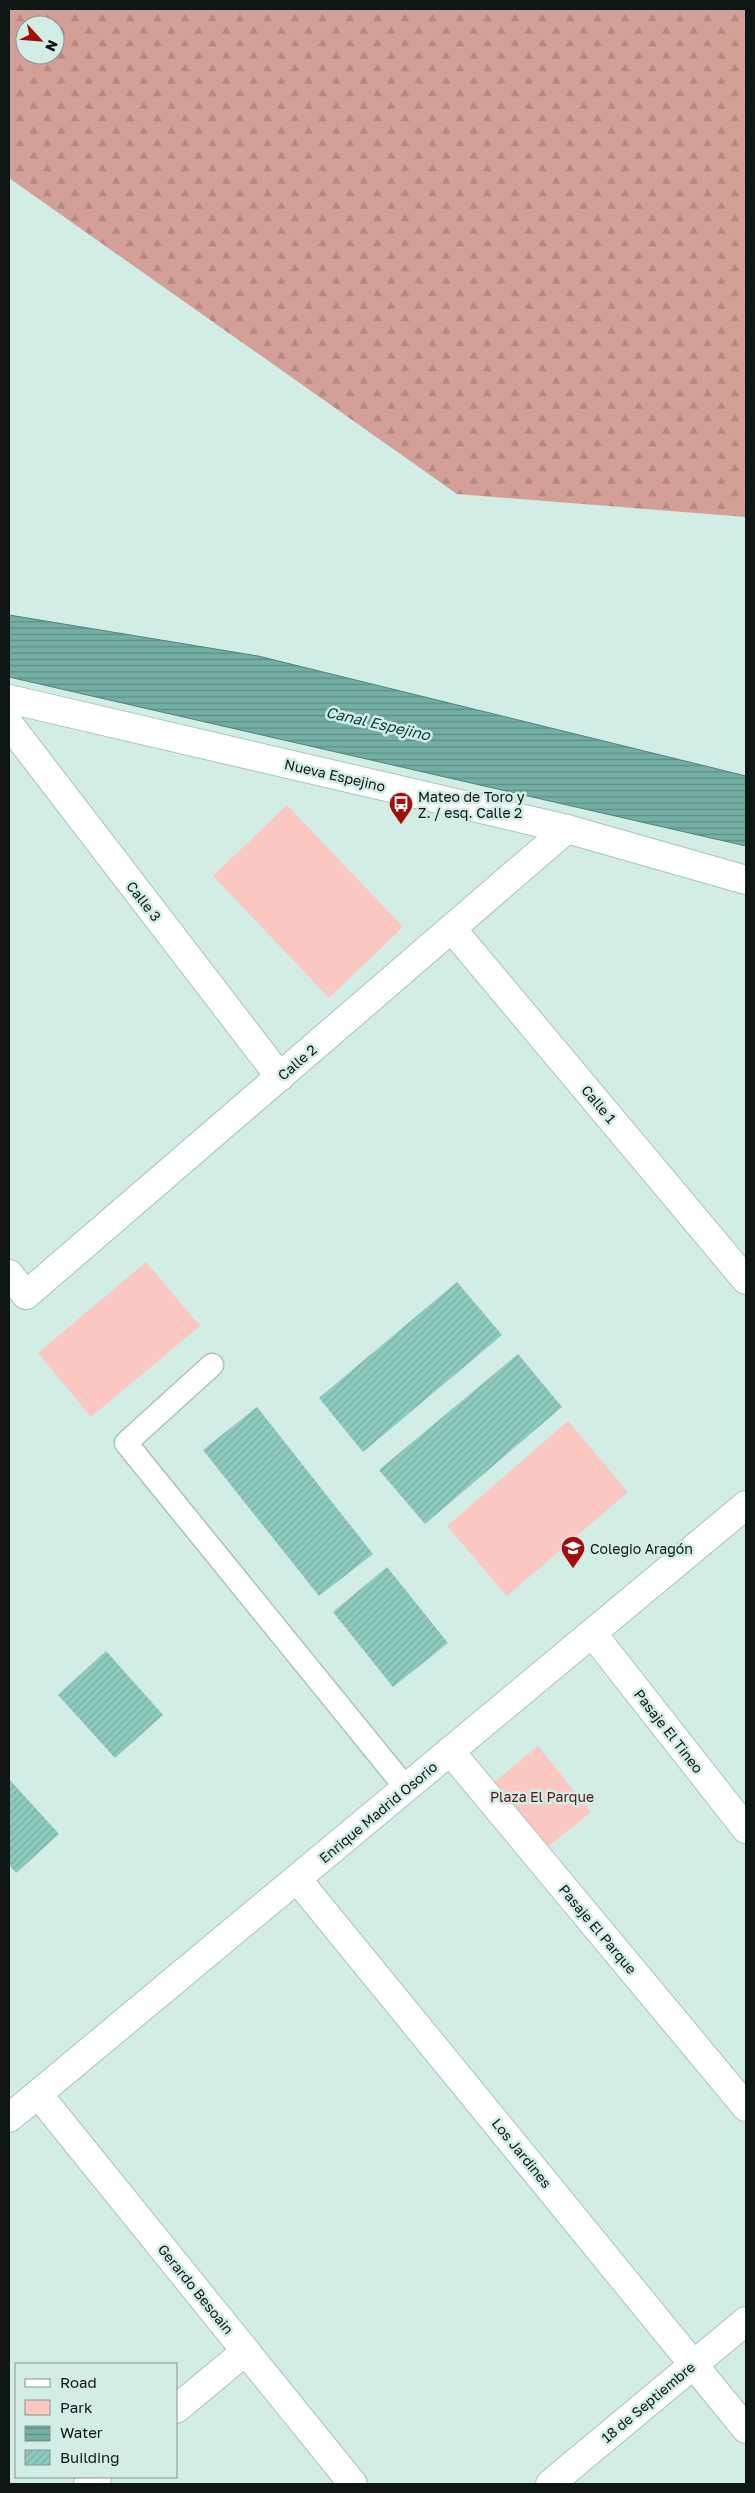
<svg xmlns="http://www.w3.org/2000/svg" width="755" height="2493" font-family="'Golos Text',sans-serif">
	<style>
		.green { fill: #fac8c0 }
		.forest { fill: url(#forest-firs); fill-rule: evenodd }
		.water { fill: url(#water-rules); stroke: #548179 }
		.building { fill: url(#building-hatch) }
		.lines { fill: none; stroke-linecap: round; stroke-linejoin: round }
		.service-casing { stroke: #a9c3bd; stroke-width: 25 }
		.minor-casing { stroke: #a9c3bd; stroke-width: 30 }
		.tertiary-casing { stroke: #a9c3bd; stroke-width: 30 }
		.service { stroke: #fff; stroke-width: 22 }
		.minor { stroke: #fff; stroke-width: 28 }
		.tertiary { stroke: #fff; stroke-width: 28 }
		.labels { text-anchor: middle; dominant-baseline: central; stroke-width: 5; stroke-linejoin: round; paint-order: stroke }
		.street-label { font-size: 14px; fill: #0d1615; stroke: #d2ece6 }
		.poi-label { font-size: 14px; fill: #0d1615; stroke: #d2ece6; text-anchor: start }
		.park-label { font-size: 14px; fill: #571711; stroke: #d2ece6 }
		.water-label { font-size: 15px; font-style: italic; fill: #033e36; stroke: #d2ece6 }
	</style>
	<defs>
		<pattern id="forest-firs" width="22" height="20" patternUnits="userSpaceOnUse" patternTransform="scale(1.25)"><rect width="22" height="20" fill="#d49f96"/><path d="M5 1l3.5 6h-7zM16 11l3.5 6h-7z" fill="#b58880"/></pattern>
		<pattern id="water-rules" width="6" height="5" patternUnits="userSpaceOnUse" patternTransform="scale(1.25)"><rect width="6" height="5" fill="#73afa4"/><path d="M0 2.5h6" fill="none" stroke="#5d8d84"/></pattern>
		<pattern id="building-hatch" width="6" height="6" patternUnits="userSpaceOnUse" patternTransform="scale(1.25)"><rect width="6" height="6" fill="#8ecbbf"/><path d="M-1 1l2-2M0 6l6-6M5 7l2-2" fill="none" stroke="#79aea3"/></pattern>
	</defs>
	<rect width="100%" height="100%" fill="#d2ece6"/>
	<g class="green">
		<path d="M287,805L403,927L329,998L213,876Z"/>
		<path d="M146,1262L200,1326L91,1417L38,1353Z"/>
		<path d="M568,1421L628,1492L507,1596L447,1526Z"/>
		<path d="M538,1746L591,1812L546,1848L494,1782Z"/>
	</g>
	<path class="forest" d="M9,9H746V517L457,494L9,178ZM25,25H55V55H25Z"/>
	<path class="water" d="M9,615L258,656L746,776V846L9,677Z"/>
	<g class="building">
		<path d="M457,1282L502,1335L363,1452L319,1398Z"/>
		<path d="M518,1354L562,1407L425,1524L379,1470Z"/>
		<path d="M257,1407L373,1554L319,1596L203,1450Z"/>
		<path d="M387,1567L448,1643L393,1687L333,1612Z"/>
		<path d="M106,1651L163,1715L115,1758L58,1695Z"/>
		<path d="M9,1779L59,1834L16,1873L9,1865Z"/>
	</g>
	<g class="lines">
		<defs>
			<path id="service" d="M212,1365L126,1443L406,1788"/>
			<g id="minor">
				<path d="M9,724L280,1077"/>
				<path d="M452,929L746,1280"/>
				<path d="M9,1274L26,1295L567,829"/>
				<path d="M592,1633L746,1829"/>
				<path d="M450,1751L746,2107"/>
				<path d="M297,1879L746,2429"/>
				<path d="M38,2094L353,2484"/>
				<path d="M176,2409L246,2351"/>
				<path d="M88,2484L97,2477"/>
				<path d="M550,2484L746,2321"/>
			</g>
			<g id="tertiary">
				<path d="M9,699L567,829L746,880"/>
				<path d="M9,2118L746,1505"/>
			</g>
		</defs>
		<use href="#service" class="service-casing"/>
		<use href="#minor" class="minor-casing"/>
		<use href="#tertiary" class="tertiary-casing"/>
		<use href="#service" class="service"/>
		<use href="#minor" class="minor"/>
		<use href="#tertiary" class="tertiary"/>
	</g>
	<defs>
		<symbol id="bus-pin" viewBox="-11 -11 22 30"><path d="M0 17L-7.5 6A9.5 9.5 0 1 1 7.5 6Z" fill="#a30c08" stroke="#d2ece6"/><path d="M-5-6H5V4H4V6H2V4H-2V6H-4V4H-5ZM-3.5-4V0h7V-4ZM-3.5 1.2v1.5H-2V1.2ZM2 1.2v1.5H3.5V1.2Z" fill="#fff"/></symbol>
		<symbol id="school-pin" viewBox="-11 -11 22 30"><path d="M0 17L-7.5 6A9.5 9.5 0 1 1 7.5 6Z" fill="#a30c08" stroke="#d2ece6"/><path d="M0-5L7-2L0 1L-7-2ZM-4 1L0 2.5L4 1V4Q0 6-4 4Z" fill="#fff"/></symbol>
	</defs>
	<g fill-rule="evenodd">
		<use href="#bus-pin" x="387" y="790" width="28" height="38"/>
		<use href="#school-pin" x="559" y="1534" width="28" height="38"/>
	</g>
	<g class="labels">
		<g class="street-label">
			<text transform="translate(335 775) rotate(13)">Nueva Espejino</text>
			<text transform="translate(144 901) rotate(52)">Calle 3</text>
			<text transform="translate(297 1062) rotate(-41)">Calle 2</text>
			<text transform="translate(599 1104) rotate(50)">Calle 1</text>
			<text transform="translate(669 1731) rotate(52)">Pasaje El Tineo</text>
			<text transform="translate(378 1812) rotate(-40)">Enrique Madrid Osorio</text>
			<text transform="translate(598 1929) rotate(50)">Pasaje El Parque</text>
			<text transform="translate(522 2153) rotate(51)">Los Jardines</text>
			<text transform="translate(196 2289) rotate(51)">Gerardo Besoain</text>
			<text transform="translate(648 2402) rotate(-40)">18 de Septiembre</text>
		</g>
		<g class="poi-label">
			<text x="418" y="796">Mateo de Toro y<tspan x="418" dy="16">Z. / esq. Calle 2</tspan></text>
			<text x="590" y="1548">Colegio Aragón</text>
		</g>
		<g class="park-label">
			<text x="542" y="1796">Plaza El Parque</text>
		</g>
		<g class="water-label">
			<text transform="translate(378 723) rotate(13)">Canal Espejino</text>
		</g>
	</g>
	<rect width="755" height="2493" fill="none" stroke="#0d1615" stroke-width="20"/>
	<rect x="15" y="2363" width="162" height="115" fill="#d2ece6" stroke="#839692"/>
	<rect x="25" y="2379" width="25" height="8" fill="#ffffff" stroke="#839692"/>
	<text x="60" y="2388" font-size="15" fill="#0d1615">Road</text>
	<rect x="25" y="2400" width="25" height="15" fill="#fac8c0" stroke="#839692"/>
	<text x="60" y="2413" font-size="15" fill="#0d1615">Park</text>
	<rect x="25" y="2426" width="25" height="15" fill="url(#water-rules)" stroke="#839692"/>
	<text x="60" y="2438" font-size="15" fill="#0d1615">Water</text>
	<rect x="25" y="2450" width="25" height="15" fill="url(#building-hatch)" stroke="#839692"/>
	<text x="60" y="2463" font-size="15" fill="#0d1615">Building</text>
	<g transform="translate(40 40) rotate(116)"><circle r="24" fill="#d2ece6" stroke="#839692"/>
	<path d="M0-4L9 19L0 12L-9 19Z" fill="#a30c08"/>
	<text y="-8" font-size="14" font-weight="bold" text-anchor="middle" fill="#0d1615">N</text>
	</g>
</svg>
